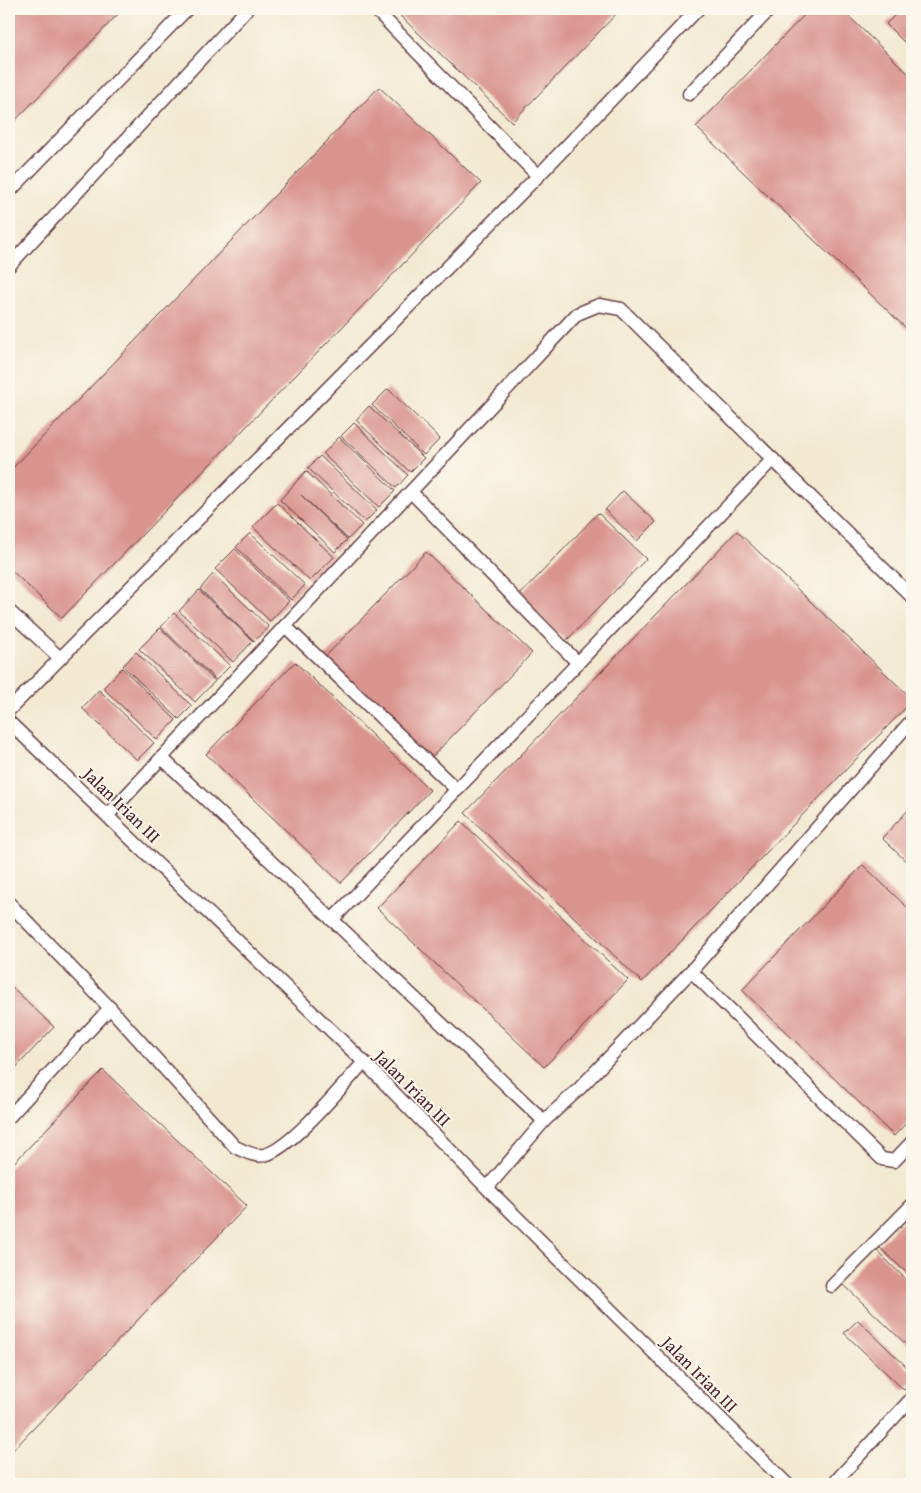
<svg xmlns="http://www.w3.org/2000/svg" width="921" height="1493" font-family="'Gentium Book Plus',serif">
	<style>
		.building { fill: #d9948e }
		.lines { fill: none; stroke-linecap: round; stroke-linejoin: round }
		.service-casing { stroke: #633d44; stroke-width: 15 }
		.service { stroke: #fff; stroke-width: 12 }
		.labels { text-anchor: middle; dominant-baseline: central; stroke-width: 4; stroke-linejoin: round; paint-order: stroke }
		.street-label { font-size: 18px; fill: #4a1f2b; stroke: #fbf7ec }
	</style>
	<rect width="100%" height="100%" fill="#fbf7ec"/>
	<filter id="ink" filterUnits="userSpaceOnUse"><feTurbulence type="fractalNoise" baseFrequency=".02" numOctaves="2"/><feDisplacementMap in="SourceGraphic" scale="10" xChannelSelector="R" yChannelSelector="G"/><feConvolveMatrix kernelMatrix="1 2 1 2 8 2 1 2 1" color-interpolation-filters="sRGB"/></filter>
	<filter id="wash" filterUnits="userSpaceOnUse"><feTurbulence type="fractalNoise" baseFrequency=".0096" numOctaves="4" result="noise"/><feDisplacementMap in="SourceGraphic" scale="20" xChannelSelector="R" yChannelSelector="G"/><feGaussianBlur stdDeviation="1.12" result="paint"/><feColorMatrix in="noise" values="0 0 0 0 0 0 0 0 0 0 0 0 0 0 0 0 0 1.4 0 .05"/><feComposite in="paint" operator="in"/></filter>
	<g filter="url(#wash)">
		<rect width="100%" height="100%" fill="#f3e9d1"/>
		<g id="blocks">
			<g class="building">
				<path d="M9,9H123L9,127Z"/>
				<path d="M393,9H621L512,122Z"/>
				<path d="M810,9H841L912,77V334L696,127Z"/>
				<path d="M901,9H912V50L886,24Z"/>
				<path d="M379,87L481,183L62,618L9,568V472Z"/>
				<path d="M388,389L440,439L424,455L372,405Z"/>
				<path d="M369,406L424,458L410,472L356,420Z"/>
				<path d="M354,423L408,475L396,488L341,436Z"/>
				<path d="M339,437L395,491L379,507L323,454Z"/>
				<path d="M320,456L377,510L365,522L308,468Z"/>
				<path d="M306,471L362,525L348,539L301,495L347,540L335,552L280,500Z"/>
				<path d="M623,491L656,522L637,541L605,510Z"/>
				<path d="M277,503L334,557L310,581L253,527Z"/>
				<path d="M598,513L646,559L566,641L519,596Z"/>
				<path d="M737,531L912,699V701L642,982L465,813Z"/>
				<path d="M250,533L305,585L291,600L236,547Z"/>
				<path d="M235,549L289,601L270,621L215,569Z"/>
				<path d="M426,552L532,653L429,760L323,659Z"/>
				<path d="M213,574L269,627L254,641L200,589Z"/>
				<path d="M199,590L253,641L233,662L179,611Z"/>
				<path d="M174,613L230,666L216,680L161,627Z"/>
				<path d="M160,628L215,681L195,702L139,649Z"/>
				<path d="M136,652L192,706L179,719L123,666Z"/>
				<path d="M295,662L430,790L341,883L206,754Z"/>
				<path d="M122,668L176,720L157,740L103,688Z"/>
				<path d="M99,690L154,743L137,760L82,708Z"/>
				<path d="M912,806V867L882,838Z"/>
				<path d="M461,821L628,980L544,1067L377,908Z"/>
				<path d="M863,865L912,912V1117L894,1136L742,990Z"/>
				<path d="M9,984L54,1027L9,1075Z"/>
				<path d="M103,1070L247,1206L9,1454V1168Z"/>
				<path d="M912,1211V1278L878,1246Z"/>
				<path d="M876,1250L912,1285V1350L843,1284Z"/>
				<path d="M858,1320L912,1372V1382L904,1390L844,1333Z"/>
			</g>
		</g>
	</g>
	<g filter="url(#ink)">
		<use href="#blocks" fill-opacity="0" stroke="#633d44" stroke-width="1"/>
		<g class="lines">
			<defs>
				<g id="service">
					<path d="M375,9L538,176"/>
					<path d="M689,94L770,9"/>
					<path d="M9,192L187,9"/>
					<path d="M9,266L247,9"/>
					<path d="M411,492L578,663"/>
					<path d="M9,611L60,658"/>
					<path d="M285,626L457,790"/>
					<path d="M9,710L538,176L698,9"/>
					<path d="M9,722L364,1062L487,1188L787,1484"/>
					<path d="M162,758L544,1121L580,1088L691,971L912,720"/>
					<path d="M108,815L577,314L599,305L621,309L912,597"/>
					<path d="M9,903L110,1008L235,1147C244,1151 254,1157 264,1155C290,1150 344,1084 364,1062"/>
					<path d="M332,920L773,459"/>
					<path d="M691,971L882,1159L894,1161L912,1142"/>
					<path d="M9,1117L110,1008"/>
					<path d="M487,1188L544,1121"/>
					<path d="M832,1286L912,1205"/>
					<path d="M833,1484L912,1398"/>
				</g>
			</defs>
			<use href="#service" class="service-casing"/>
			<use href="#service" class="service"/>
		</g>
	</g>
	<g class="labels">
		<g class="street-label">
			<text transform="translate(122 805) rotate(44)">Jalan Irian III</text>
			<text transform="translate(413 1088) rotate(45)">Jalan Irian III</text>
			<text transform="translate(700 1374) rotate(45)">Jalan Irian III</text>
		</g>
	</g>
	<rect width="921" height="1493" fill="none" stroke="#fbf7ec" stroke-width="30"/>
</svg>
